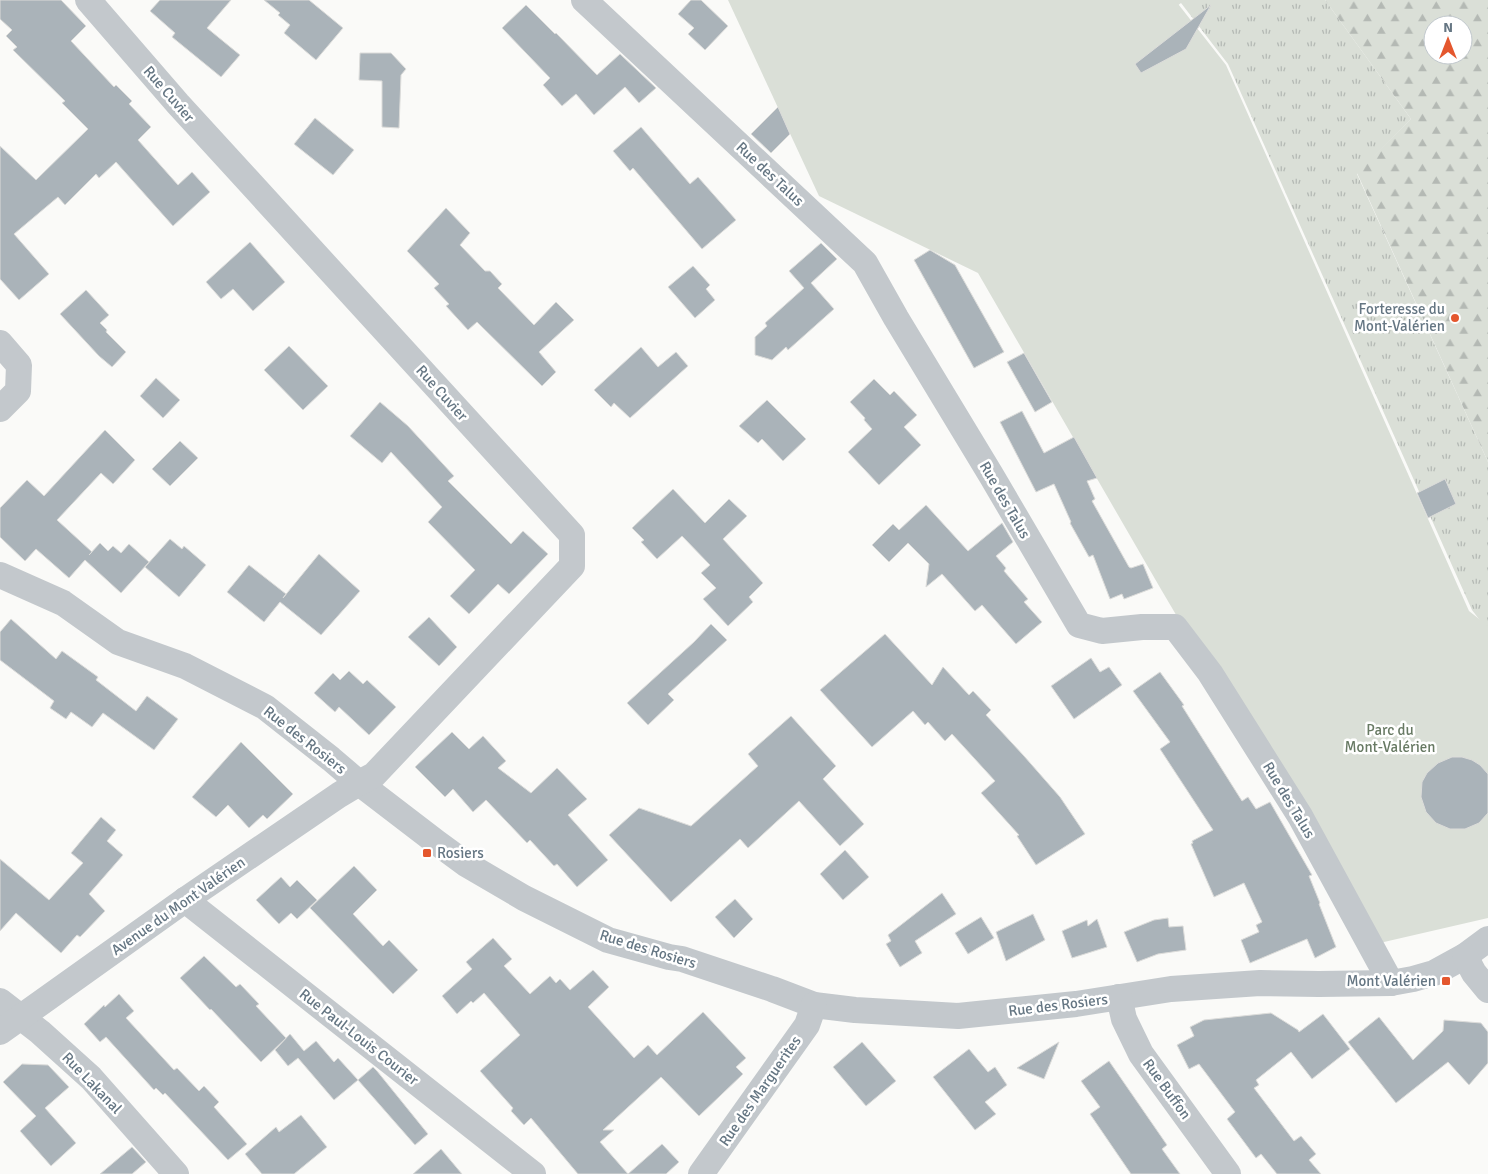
<svg xmlns="http://www.w3.org/2000/svg" width="1488" height="1174" font-family="Signika,sans-serif">
	<style>
		.grass { fill: url(#grass-tufts) }
		.forest { fill: url(#forest-firs); fill-rule: evenodd }
		.park { fill: #dadfd7 }
		.building { fill: #aab3b9; stroke: #dcdcda }
		.lines { fill: none; stroke-linecap: round; stroke-linejoin: round }
		.street { stroke: #c3c8cc; stroke-width: 26 }
		.poi-dot { fill: #e4572e; stroke: #fff; stroke-width: 2 }
		.labels { text-anchor: middle; dominant-baseline: central; stroke-width: 5; stroke-linejoin: round; paint-order: stroke }
		.street-label { font-size: 15px; fill: #657683; stroke: #fff }
		.poi-label { font-size: 15px; fill: #657683; stroke: #fff; text-anchor: end }
		.park-label { font-size: 15px; fill: #687a64; stroke: #fff }
	</style>
	<defs>
		<pattern id="grass-tufts" width="24" height="20" patternUnits="userSpaceOnUse" patternTransform="scale(1.25)"><rect width="24" height="20" fill="#dadfd7"/><path d="M3 7l-1-3M5 7V3M7 7l1-3M15 17l-1-3M17 17v-4M19 17l1-3" fill="none" stroke="#b4b9b4"/></pattern>
		<pattern id="forest-firs" width="22" height="20" patternUnits="userSpaceOnUse" patternTransform="scale(1.25)"><rect width="22" height="20" fill="#dadfd7"/><path d="M5 1l3.5 6h-7zM16 11l3.5 6h-7z" fill="#b4b9b4"/></pattern>
	</defs>
	<rect width="100%" height="100%" fill="#fafaf8"/>
	<path class="grass" d="M1173,0H1325L1411,119L1357,174L1488,462V631L1472,610L1228,64L1181,3L1177,6Z"/>
	<path class="forest" d="M1325,0H1488V462L1357,173L1411,119ZM1433,25H1463V55H1433Z"/>
	<path class="park" d="M728,0H1175L1226,65L1469,611L1488,626V918L1371,945L1162,591L978,273L819,196Z"/>
	<g class="building">
		<path d="M0,0H61L86,26L71,41L114,87L116,85L132,101L129,104L151,127L138,140L178,185L192,172L210,192L173,226L116,162L99,178L96,174L65,205L58,197L14,234L49,274L19,300L0,279V146L36,180L88,129L62,103L65,101L13,50L17,47L6,36L12,30L0,19Z"/>
		<path d="M160,0H231L207,28L240,55L221,77L172,37L175,33L150,11Z"/>
		<path d="M264,0H309L343,28L316,60L284,33L290,25L278,15L280,13Z"/>
		<path d="M691,0H701L728,26L705,50L688,34L694,28L678,14Z"/>
		<path d="M526,5L555,34L556,33L597,75L620,54L656,88L639,103L625,87L594,115L576,94L562,106L543,85L550,78L502,28Z"/>
		<path d="M1211,5L1186,49L1141,73L1135,64Z"/>
		<path d="M360,53H391L406,69L401,75L399,128L382,127V81L359,80Z"/>
		<path d="M778,107L790,134L771,153L751,134Z"/>
		<path d="M315,118L354,150L333,175L294,144Z"/>
		<path d="M641,127L690,184L698,177L736,220L702,249L633,168L630,171L613,151Z"/>
		<path d="M446,208L470,233L460,245L485,271H490L502,284L498,288L534,325L556,302L574,320L539,352L556,372L542,386L477,322L468,330L446,306L449,304L434,288L439,284L407,251Z"/>
		<path d="M250,242L285,282L253,311L233,289L221,299L206,282Z"/>
		<path d="M821,243L837,259L811,283L834,309L788,350L786,347L772,360L755,355V337L767,326L765,323L804,288L789,271Z"/>
		<path d="M930,250L955,265L1004,352L974,368L914,260Z"/>
		<path d="M693,266L710,285L706,289L715,300L695,318L668,287Z"/>
		<path d="M86,290L109,315L100,323L107,330L106,332L126,352L112,367L99,356L60,314Z"/>
		<path d="M289,346L328,386L303,410L264,370Z"/>
		<path d="M641,347L658,367L676,352L688,366L630,418L614,403L611,407L594,390Z"/>
		<path d="M1024,353L1052,402L1035,412L1007,362Z"/>
		<path d="M156,378L180,400L163,418L140,396Z"/>
		<path d="M874,379L890,395L894,391L917,415L904,427L921,445L879,485L848,452L872,429L864,420L865,418L850,402Z"/>
		<path d="M767,400L806,439L783,461L762,439L758,443L739,426Z"/>
		<path d="M380,402L408,426L454,476L448,481L511,544L523,531L548,554L509,594L498,584L469,614L450,596L475,570L428,522L442,507L391,452L382,463L350,436Z"/>
		<path d="M1022,411L1044,453L1074,437L1097,478L1087,481L1095,499L1092,501L1129,567L1131,568L1143,564L1153,588L1124,599L1122,594L1110,599L1093,555L1089,557L1070,523L1071,522L1054,484L1036,492L1000,422Z"/>
		<path d="M105,430L135,460L113,484L101,473L57,520L92,552L89,555L100,543L108,551L113,546L121,553L129,544L149,562L121,593L85,560L69,578L36,549L25,561L0,537V508L27,480L44,496Z"/>
		<path d="M180,441L198,458L170,486L152,469Z"/>
		<path d="M1445,479L1456,504L1428,518L1417,493Z"/>
		<path d="M673,489L705,523L729,499L747,516L723,539L763,583L749,597L753,602L728,626L703,599L716,588L701,573L710,565L682,536L657,559L641,542L644,540L632,528Z"/>
		<path d="M926,505L968,551L1002,523L1013,542L996,556L1006,568L1004,571L1028,599L1024,602L1042,622L1016,644L982,605L975,611L942,574L926,587L929,564L908,543L889,562L872,545L893,524L899,530Z"/>
		<path d="M170,539L182,549L184,546L206,565L179,597L145,567Z"/>
		<path d="M319,554L360,591L321,635L280,602L264,622L227,592L249,565L286,594L283,598Z"/>
		<path d="M429,617L457,647L439,666L408,637Z"/>
		<path d="M11,619L56,659L62,651L98,677L96,680L136,711L147,696L178,719L154,750L103,713L92,727L71,712L66,719L50,708L54,701L0,660V632Z"/>
		<path d="M711,624L727,640L668,694L674,700L648,725L627,703L694,642Z"/>
		<path d="M885,634L932,685L943,667L969,695L973,691L991,710L986,715L1024,756L1060,797L1085,834L1036,865L1017,836L1019,835L981,793L995,781L952,734L945,741L928,722L925,725L913,711L872,747L820,690Z"/>
		<path d="M1091,658L1100,672L1109,667L1122,685L1074,719L1051,686Z"/>
		<path d="M349,671L363,684L367,680L396,707L369,735L339,707L335,712L314,693L333,673L340,680Z"/>
		<path d="M1160,672L1184,705L1182,706L1242,801L1248,797L1256,809L1270,802L1312,875L1309,876L1320,903L1319,904L1336,947L1315,958L1307,939L1250,963L1241,940L1259,932L1256,925L1262,922L1244,883L1214,897L1191,844L1193,843L1192,841L1213,830L1160,749L1170,742L1133,691Z"/>
		<path d="M791,716L836,766L823,779L864,824L840,846L799,801L748,848L740,839L671,902L609,835L639,808L691,826L758,766L748,754Z"/>
		<path d="M452,732L469,749L483,736L506,761L498,768L531,793L557,768L587,799L568,815L608,860L577,887L557,864L554,866L530,840L527,843L486,800L473,812L453,789L445,797L415,767Z"/>
		<path d="M241,742L293,794L267,819L263,815L249,828L228,805L216,817L192,797Z"/>
		<path d="M1452,757H1462L1472,760L1480,765L1488,774V813L1479,823L1465,829H1450L1436,823L1426,812L1421,797L1422,782L1427,773L1438,763Z"/>
		<path d="M101,817L116,830L107,841L123,855L89,894L105,911L80,937L77,935L61,953L16,913L0,931V859L49,900L83,863L71,853Z"/>
		<path d="M845,850L869,877L843,900L820,874Z"/>
		<path d="M354,866L377,890L353,914L383,946L389,940L418,970L393,994L310,908Z"/>
		<path d="M281,877L290,887L297,880L317,900L297,919L291,913L279,924L256,900Z"/>
		<path d="M942,893L956,914L915,941L922,953L900,967L886,944L891,941L888,935Z"/>
		<path d="M735,899L753,919L734,938L715,917Z"/>
		<path d="M1033,914L1045,940L1006,961L996,932Z"/>
		<path d="M981,917L994,938L968,954L955,933Z"/>
		<path d="M1168,918L1169,927L1183,926L1186,950L1158,954L1137,962L1124,932L1154,920Z"/>
		<path d="M1097,919L1107,947L1072,958L1062,931L1087,920L1088,926Z"/>
		<path d="M493,938L512,959L504,966L530,994L550,976L556,983L560,979L570,990L593,970L609,987L588,1007L634,1058L648,1045L657,1055L703,1012L746,1058L736,1067L743,1074L699,1116L661,1077L603,1130H614L600,1142L628,1174H578L531,1118L524,1125L511,1111L513,1108L480,1071L520,1035L484,993L473,1003L471,1001L457,1014L442,996L472,969L466,962Z"/>
		<path d="M204,956L236,987L240,984L259,1004L256,1006L286,1038L261,1062L211,1009L210,1010L180,978Z"/>
		<path d="M119,994L134,1011L126,1018L174,1070L177,1068L199,1091L204,1086L219,1102L214,1107L247,1144L228,1160L165,1093L163,1095L156,1088L154,1090L106,1037L100,1042L84,1024L104,1005L105,1007Z"/>
		<path d="M1271,1013L1298,1030L1299,1032L1323,1014L1350,1049L1312,1079L1291,1052L1256,1080L1259,1085L1254,1088L1294,1141L1301,1136L1316,1154L1309,1160L1321,1174H1277L1261,1154L1256,1158L1227,1119L1235,1112L1199,1064L1189,1069L1177,1045L1194,1036L1190,1027L1204,1020Z"/>
		<path d="M1379,1017L1413,1060L1443,1031L1444,1020L1481,1023L1488,1032V1063L1469,1085L1448,1062L1396,1103L1348,1042Z"/>
		<path d="M290,1034L304,1051L316,1041L334,1062L338,1058L358,1080L334,1100L298,1058L288,1066L275,1050Z"/>
		<path d="M862,1042L896,1081L866,1106L833,1067Z"/>
		<path d="M1059,1042L1044,1079L1017,1068Z"/>
		<path d="M969,1049L988,1072L995,1067L1007,1085L985,1102L996,1114L975,1130L933,1077Z"/>
		<path d="M1109,1061L1167,1145L1162,1149L1180,1174H1131L1090,1114L1100,1107L1081,1081Z"/>
		<path d="M22,1064L48,1065L69,1087L45,1108L76,1143L51,1166L20,1131L36,1116L3,1082Z"/>
		<path d="M373,1067L377,1071L428,1134L415,1145L358,1080Z"/>
		<path d="M301,1115L327,1147L294,1174H262L245,1154L276,1127L279,1132Z"/>
		<path d="M662,1144L679,1162L666,1174H628Z"/>
		<path d="M132,1147L146,1162L132,1174H100Z"/>
		<path d="M441,1149L462,1174H413Z"/>
	</g>
	<g class="lines">
		<g class="street">
			<path d="M584,0L865,263L896,318L991,475L1079,625L1102,631L1142,627H1175L1210,673L1300,816L1391,983"/>
			<path d="M0,343L19,365L18,391L0,409"/>
			<path d="M0,575L63,603L118,642L185,666L265,707L331,759L359,783L436,842L466,864L524,898L608,940L669,957L682,959L772,989L814,1005L855,1010L958,1016L1076,1004L1171,989L1260,983L1319,984L1391,983L1413,979L1434,973L1465,956L1488,939"/>
			<path d="M185,900L533,1174"/>
			<path d="M1465,956L1474,973L1488,990"/>
			<path d="M1119,997L1124,1019L1141,1054L1228,1174"/>
			<path d="M0,1001L40,1032L91,1078L176,1174"/>
			<path d="M0,1032L185,900L339,795L359,783L374,775L572,566V535L178,104L88,0"/>
			<path d="M701,1174L807,1025L814,1005"/>
		</g>
	</g>
	<g class="poi-dot">
		<circle cx="1455" cy="318" r="5"/>
		<rect x="422" y="848" width="10" height="10" rx="2.5"/>
		<rect x="1441" y="976" width="10" height="10" rx="2.5"/>
	</g>
	<g class="labels">
		<g class="street-label">
			<text transform="translate(169 94) rotate(49)">Rue Cuvier</text>
			<text transform="translate(770 174) rotate(43)">Rue des Talus</text>
			<text transform="translate(442 393) rotate(48)">Rue Cuvier</text>
			<text transform="translate(1005 500) rotate(60)">Rue des Talus</text>
			<text transform="translate(305 740) rotate(38)">Rue des Rosiers</text>
			<text transform="translate(1289 800) rotate(59)">Rue des Talus</text>
			<text transform="translate(178 906) rotate(-35)">Avenue du Mont Valérien</text>
			<text transform="translate(648 949) rotate(17)">Rue des Rosiers</text>
			<text transform="translate(1058 1005) rotate(-7)">Rue des Rosiers</text>
			<text transform="translate(359 1037) rotate(38)">Rue Paul-Louis Courier</text>
			<text transform="translate(92 1083) rotate(46)">Rue Lakanal</text>
			<text transform="translate(1167 1089) rotate(54)">Rue Buffon</text>
			<text transform="translate(760 1091) rotate(-55)">Rue des Marguerites</text>
		</g>
		<g class="poi-label">
			<text x="1445" y="309">Forteresse du<tspan x="1445" dy="17">Mont-Valérien</tspan></text>
			<text x="437" y="853" text-anchor="start">Rosiers</text>
			<text x="1436" y="981">Mont Valérien</text>
		</g>
		<g class="park-label">
			<text x="1390" y="730">Parc du<tspan x="1390" dy="17">Mont-Valérien</tspan></text>
		</g>
	</g>
	<g transform="translate(1448 40)"><circle r="24" fill="#ffffff" stroke="#c1c8cd"/>
	<path d="M0-4L9 19L0 12L-9 19Z" fill="#e4572e"/>
	<text y="-8" font-size="14" font-weight="bold" text-anchor="middle" fill="#657683">N</text>
	</g>
</svg>
